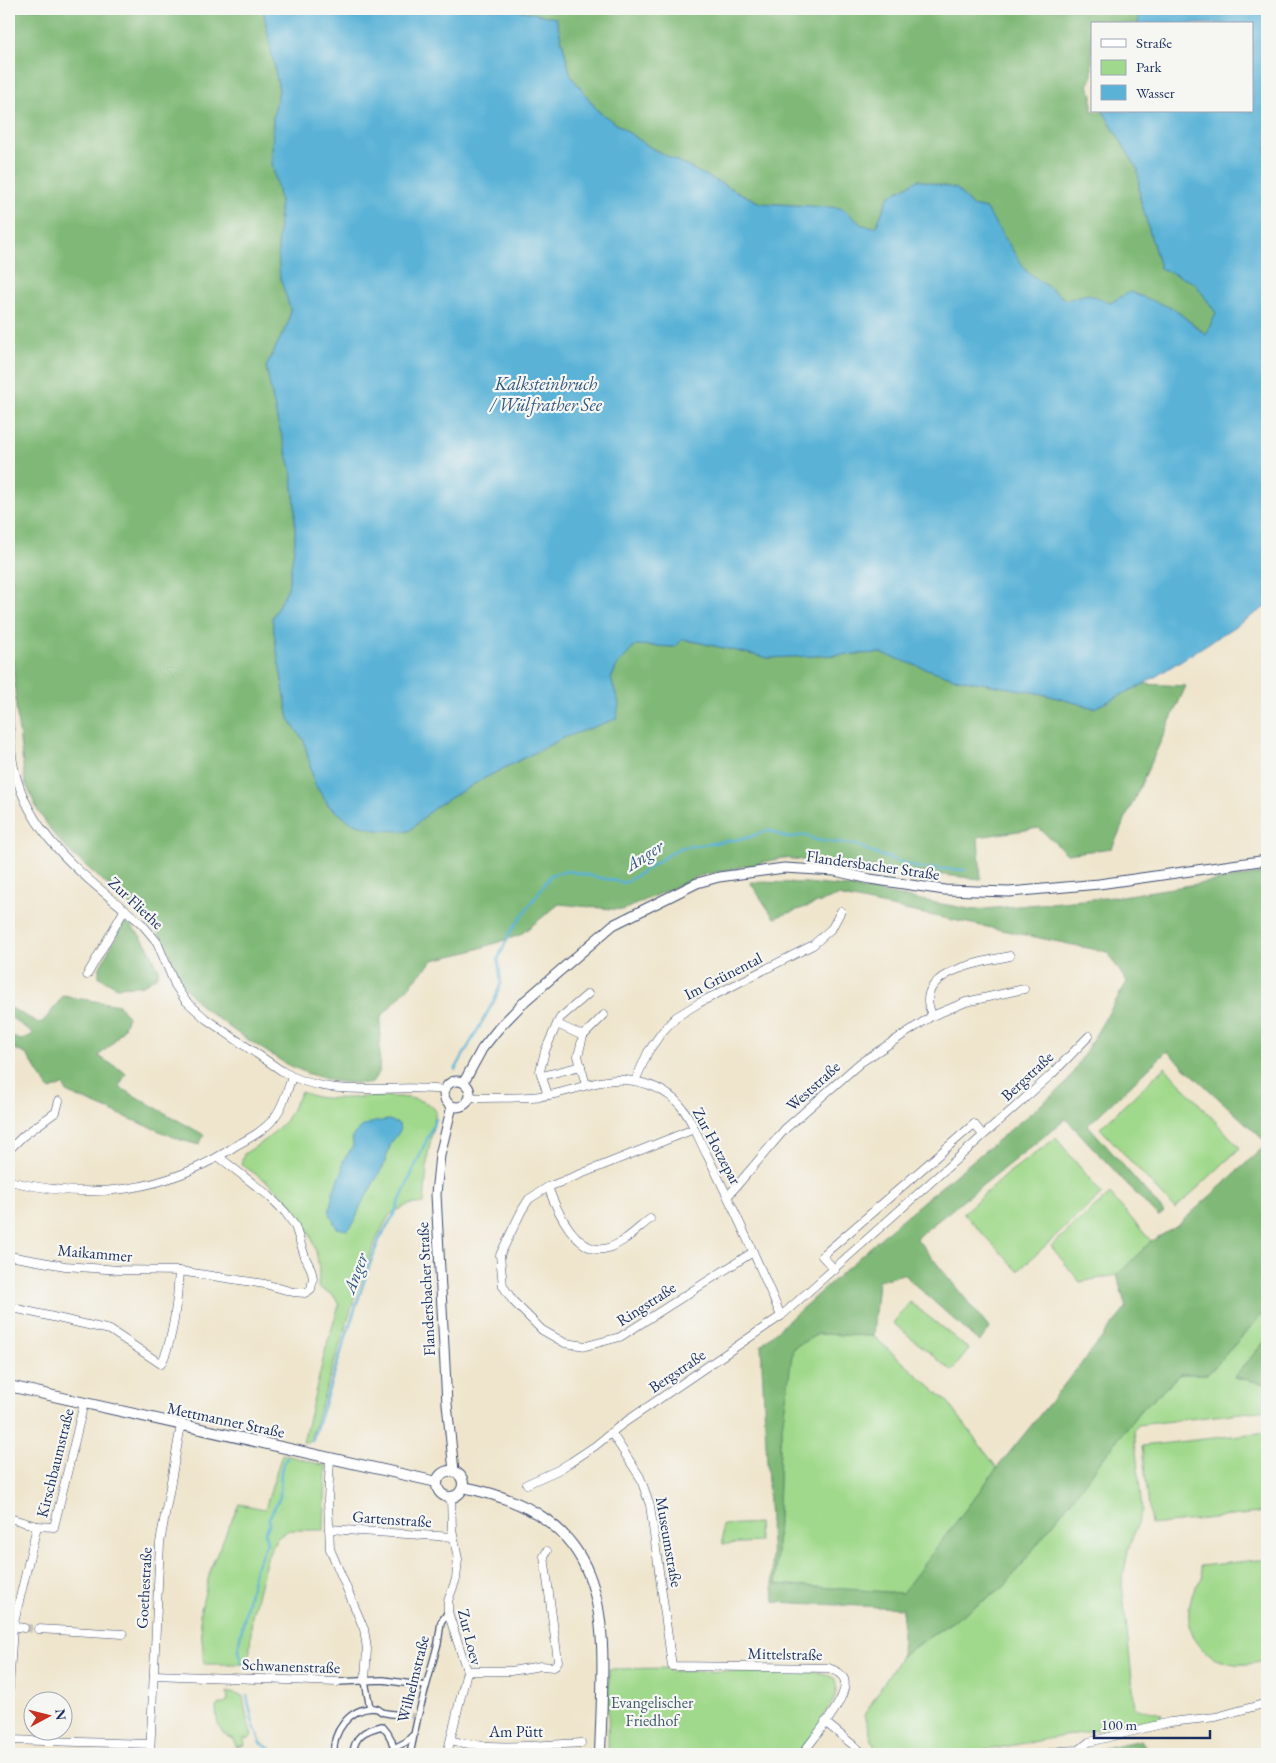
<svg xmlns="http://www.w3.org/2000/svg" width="1276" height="1763" font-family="'EB Garamond',serif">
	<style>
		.green { fill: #a0d98b; stroke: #5e8474 }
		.forest { fill: #80b977; stroke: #4e746a }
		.water { fill: #5ab2d7; stroke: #3a709a }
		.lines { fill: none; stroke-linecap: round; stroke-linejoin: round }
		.stream { stroke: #5ab2d7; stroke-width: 2.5 }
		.pedestrian-tunnel { stroke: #c5c1b6; stroke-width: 5.5; stroke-dasharray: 5.5 3; stroke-linecap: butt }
		.minor-tunnel { stroke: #c5c1b6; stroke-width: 8; stroke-dasharray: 8 4; stroke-linecap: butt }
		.pedestrian-casing { stroke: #3b4a6e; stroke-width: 8 }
		.minor-casing { stroke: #3b4a6e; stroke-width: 9 }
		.tertiary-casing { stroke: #3b4a6e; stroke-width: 11 }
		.secondary-casing { stroke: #3b4a6e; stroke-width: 12 }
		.pedestrian { stroke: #fff; stroke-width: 5.5 }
		.minor { stroke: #fff; stroke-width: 8 }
		.tertiary { stroke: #fff; stroke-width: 9 }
		.secondary { stroke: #fff; stroke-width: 10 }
		.labels { text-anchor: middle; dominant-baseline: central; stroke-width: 4.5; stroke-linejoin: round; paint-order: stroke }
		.street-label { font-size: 16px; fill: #1b2f5e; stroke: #f6f6f2 }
		.park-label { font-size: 16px; fill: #3c5a69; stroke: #f6f6f2 }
		.water-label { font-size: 18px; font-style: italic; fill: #2e5682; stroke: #f6f6f2 }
	</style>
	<rect width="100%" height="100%" fill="#f6f6f2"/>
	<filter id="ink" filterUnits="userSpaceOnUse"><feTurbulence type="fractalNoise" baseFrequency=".02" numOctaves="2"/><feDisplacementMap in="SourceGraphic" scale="10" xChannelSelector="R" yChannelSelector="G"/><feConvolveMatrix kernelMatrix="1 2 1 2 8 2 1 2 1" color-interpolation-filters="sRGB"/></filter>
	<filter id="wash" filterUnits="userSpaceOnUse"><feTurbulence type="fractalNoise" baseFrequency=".0096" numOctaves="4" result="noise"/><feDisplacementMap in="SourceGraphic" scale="20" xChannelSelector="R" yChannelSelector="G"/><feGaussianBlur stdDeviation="1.12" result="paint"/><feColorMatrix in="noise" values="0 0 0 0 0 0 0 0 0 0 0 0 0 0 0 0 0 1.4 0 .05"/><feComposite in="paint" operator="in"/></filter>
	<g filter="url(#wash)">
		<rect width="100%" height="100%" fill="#efe5cc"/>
		<g class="green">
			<path d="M1165,1067L1240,1148L1175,1209L1100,1128Z"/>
			<path d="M301,1092C308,1094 316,1098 324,1098C350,1101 420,1087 436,1111L428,1154L424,1203L408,1205L390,1214L376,1240L356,1294L309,1443L303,1442L326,1348L339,1305L334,1296L318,1287C323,1255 307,1218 284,1196C272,1184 255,1174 241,1164L244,1154L267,1139L286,1120Z"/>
			<path d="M1056,1138L1102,1194L1018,1271L963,1213L1008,1173Z"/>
			<path d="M1110,1194L1151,1241L1117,1275L1080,1282L1051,1246Z"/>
			<path d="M910,1302L969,1349L952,1371L893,1323Z"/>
			<path d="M1267,1309V1339L1234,1377L1267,1384V1410L1138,1425L1134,1430L1142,1511L1128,1550L1122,1584L1135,1708L1162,1714L1163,1718L965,1754H904L875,1749L864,1715L901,1656L1004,1587L1139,1412L1181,1374H1208Z"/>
			<path d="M818,1334L873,1336L948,1402L997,1468L902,1594L776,1584L780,1442L792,1348Z"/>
			<path d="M1267,1432V1512L1151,1525L1142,1446Z"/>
			<path d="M282,1454L326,1466L324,1530H288L276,1539L267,1558L252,1616L249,1664H204L200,1613L211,1567L239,1504L265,1509Z"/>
			<path d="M758,1523L759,1542L723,1544L722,1525Z"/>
			<path d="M1267,1559V1661C1255,1663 1241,1666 1229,1663C1188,1654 1177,1609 1202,1578L1200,1566Z"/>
			<path d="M666,1668L670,1671L815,1672L826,1674L835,1679C841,1707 822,1706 820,1726L798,1754H608L609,1669Z"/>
			<path d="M227,1692L243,1696L247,1719L252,1736L249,1739L244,1738L245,1745L236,1747L234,1739C217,1733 217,1723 216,1707L220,1704H224L228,1701Z"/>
		</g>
		<g class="forest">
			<path d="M9,9H263L279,90L273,118L272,163L280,200L278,250L280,278L290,308L289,321L266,367L277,419L291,468L295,505V542L288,588L272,618L278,658L289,719L304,741L315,785L330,807L351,822L377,830L409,831L435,807L481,780L563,738L588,728L619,704L611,679L616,667L636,645L675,647L683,639L768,658L880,653L954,678L1043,694L1094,708L1144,684L1186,686L1112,848L1067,854L1039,828L978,837L981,879L783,858L699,876L623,910L559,904L520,935L468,952L433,960L381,1017L379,1072L371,1084L338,1082L309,1074L286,1064L233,1030L200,1005L186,989L178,975L166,944L155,927L69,851L55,836L38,811L25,782L16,708L13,661L9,651Z"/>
			<path d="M513,9H1140L1138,24H1092V78L1088,86L1092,94V111H1103L1138,170L1140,198L1160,268L1195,283L1216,313L1207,335L1174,309L1110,303L1088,294L1066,300L1026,271L986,209L972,206L957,189L918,180L889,196L876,227L862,226L842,208L760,203L651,148L599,112L571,76L556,18Z"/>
			<path d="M1267,873V1143L1167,1051L1088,1125L1164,1212L1158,1217L1066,1119L916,1238L990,1329L979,1342L903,1274L878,1281L873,1336L818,1334L793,1348L780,1442L776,1584L902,1593L997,1468L1126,1308L1117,1275L1151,1241L1176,1227L1267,1144V1309L1208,1374H1181L1139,1412L1004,1587L901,1656L903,1608L774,1602L761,1345L903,1218L1066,1084L1127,982L1107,952L838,896L774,918L750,882L807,883L857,888L974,910L1115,897Z"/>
			<path d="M128,923C145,939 151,950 159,971L156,977L143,985L136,986L117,987L99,977V969L123,924Z"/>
			<path d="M63,996L119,1005L128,1017L123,1029L111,1045L98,1056L126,1073L119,1087L204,1135L199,1145L181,1140L68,1093L63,1085L50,1090L27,1055L9,1046V1036L21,1040L34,1034L9,1016V1007L39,1023L44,1021Z"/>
			<path d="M1267,1339V1384L1234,1377Z"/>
			<path d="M1141,1740L1151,1754H1076Z"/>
		</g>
		<g class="water">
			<path d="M263,9H513L556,18L571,76L599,112L651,148L760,203L842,208L862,225L876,227L889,196L918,180L957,189L972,206L986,209L1026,271L1066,300L1088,294L1110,303L1130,292L1174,309L1206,335L1216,313L1195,283L1160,268L1140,198L1138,170L1103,111H1252V24H1138L1140,9H1267V606L1144,684L1094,708L1043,694L954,678L880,653L768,658L683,639L675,647L636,645L616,667L611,679L619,704L616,719L563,738L481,780L435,807L409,831L377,830L351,822L330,807L315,785L304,741L289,719L278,658L272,618L288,588L295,542V505L291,468L277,419L266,367L289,321L290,308L280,278L278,250L280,200L272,163L273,118L279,90Z"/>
			<path d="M389,1120L399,1124L400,1131L391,1143L384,1165L360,1207L354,1223L348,1230L337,1228L329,1214L333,1192L342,1172L343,1161L353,1146L352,1137C362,1123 372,1122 389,1120Z"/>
		</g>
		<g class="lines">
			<g class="stream">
				<path d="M455,1070L495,999L501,983L498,959L510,933L551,875L568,871L625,883L679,848L747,838L768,830L788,838L804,835L816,840L857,845L873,853L919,868L965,870"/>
				<path d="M312,1441L367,1272L379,1240L393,1216L436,1119"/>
				<path d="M242,1664L239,1651V1642L255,1569L267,1543L265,1533L269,1525V1518L280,1497L281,1472L284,1462L287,1458"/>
				<path d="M247,1696L253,1724L261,1743L279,1754"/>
			</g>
		</g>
	</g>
	<g filter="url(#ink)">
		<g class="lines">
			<path class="pedestrian-tunnel" d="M402,1715L414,1716"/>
			<path class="minor-tunnel" d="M24,1628L38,1629"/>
			<defs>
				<g id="pedestrian">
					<path d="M365,1681L370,1708"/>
					<path d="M337,1682L383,1680L426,1686"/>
					<path d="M394,1748L406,1742L412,1736"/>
					<path d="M334,1754C332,1732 349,1709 372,1708C377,1708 378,1709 382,1712C387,1714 396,1714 402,1715"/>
					<path d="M353,1754C354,1736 365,1730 382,1726C389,1733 394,1743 394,1754"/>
					<path d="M410,1754L418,1716L438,1643L441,1622L448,1612"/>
				</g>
				<g id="minor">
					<path d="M9,712C10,732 10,753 15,772C32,841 91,881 142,924L157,942L175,985L185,1000L206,1019L282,1071C331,1101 390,1083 445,1090"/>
					<path d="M87,975L125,909"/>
					<path d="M932,1016C931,1011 928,1005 928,1001C927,969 987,961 1010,956"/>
					<path d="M557,1024L560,1018L588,994"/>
					<path d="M583,1036L604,1015"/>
					<path d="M542,1076L581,1066"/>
					<path d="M635,1081L648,1052L662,1032L676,1017L699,1003L813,945L832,928L841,911"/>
					<path d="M548,1095L540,1071L545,1051L557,1024L583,1036L578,1056L586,1085"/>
					<path d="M470,1096L477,1098C499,1097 526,1099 549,1095C575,1091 599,1078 626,1080C647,1082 666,1090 680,1105C692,1119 698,1138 707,1155C734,1208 758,1262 781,1316"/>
					<path d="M694,1129L548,1187L529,1199L522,1210L500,1255L503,1286L513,1301L542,1330L565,1343L586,1346L620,1337L753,1252"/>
					<path d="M9,1150L23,1136L56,1112L59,1101"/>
					<path d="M9,1181C92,1201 165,1193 237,1145C250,1138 265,1130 274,1118C283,1107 287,1091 292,1077"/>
					<path d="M548,1187C556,1209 578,1258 608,1248C624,1243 637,1229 650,1219"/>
					<path d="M728,1196L785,1129L860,1063L932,1016L966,1002L1024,989"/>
					<path d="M9,1256L65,1266L119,1270L179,1271L265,1284L293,1292L305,1293L311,1289L313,1278L311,1269L305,1257L295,1226L285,1212L269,1196L219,1157"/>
					<path d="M835,1270L822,1256L974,1124L983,1135"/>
					<path d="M9,1307L110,1330L161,1364C173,1342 178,1297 179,1271"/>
					<path d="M611,1432L640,1477L650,1505L672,1666L829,1668C835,1671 841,1672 844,1679C851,1696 813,1739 802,1754"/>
					<path d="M330,1459L328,1501L330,1549L364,1629L367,1649L365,1681"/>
					<path d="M527,1484L558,1470L571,1462L595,1446L621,1425L781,1316L1052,1074L1089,1036"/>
					<path d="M9,1518L37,1526"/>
					<path d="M329,1529L453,1537"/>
					<path d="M9,1626L24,1628"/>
					<path d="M38,1629L123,1634"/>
					<path d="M467,1671H511L541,1666L554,1667L558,1661L544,1556L547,1551"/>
					<path d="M154,1675L337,1682"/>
					<path d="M9,1689L13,1627L37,1526L54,1527L84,1403"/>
					<path d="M825,1722L864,1754"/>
					<path d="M9,1740L150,1744"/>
					<path d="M451,1740C486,1751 544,1745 581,1743"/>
					<path d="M150,1754L160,1543L181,1425"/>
					<path d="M447,1754L467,1671L448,1612V1601L456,1579L458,1559L452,1529L451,1497"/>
					<path d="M1045,1754L1060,1751L1079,1750L1089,1742L1170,1722L1216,1717L1267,1703"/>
				</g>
				<g id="tertiary">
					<circle cx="457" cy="1094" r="13"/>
					<path d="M464,1082L482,1049L498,1029L526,1000L613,925L697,883L719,877L784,868L835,871L870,879L945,890L1009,892L1099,884L1267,860"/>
					<path d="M452,1106L440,1155L436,1194L447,1404L454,1471"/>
				</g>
				<g id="secondary">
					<path d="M9,1386L437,1482"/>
					<circle cx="450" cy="1484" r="13"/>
					<path d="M463,1487C621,1518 604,1626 600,1754"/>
				</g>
			</defs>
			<use href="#pedestrian" class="pedestrian-casing"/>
			<use href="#minor" class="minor-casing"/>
			<use href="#tertiary" class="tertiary-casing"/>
			<use href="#secondary" class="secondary-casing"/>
			<use href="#pedestrian" class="pedestrian"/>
			<use href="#minor" class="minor"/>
			<use href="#tertiary" class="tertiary"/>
			<use href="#secondary" class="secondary"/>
		</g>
	</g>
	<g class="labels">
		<g class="street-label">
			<text transform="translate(873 865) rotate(8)">Flandersbacher Straße</text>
			<text transform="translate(136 903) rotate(43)">Zur Fliethe</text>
			<text transform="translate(723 976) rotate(-27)">Im Grünental</text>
			<text transform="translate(1027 1076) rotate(-43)">Bergstraße</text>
			<text transform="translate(813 1086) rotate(-42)">Weststraße</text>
			<text transform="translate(717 1146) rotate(62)">Zur Hotzepar</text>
			<text transform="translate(95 1253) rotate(5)">Maikammer</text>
			<text transform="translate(426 1289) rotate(-93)">Flandersbacher Straße</text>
			<text transform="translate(646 1304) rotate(-33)">Ringstraße</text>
			<text transform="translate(677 1371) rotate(-34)">Bergstraße</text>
			<text transform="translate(226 1420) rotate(12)">Mettmanner Straße</text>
			<text transform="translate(55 1463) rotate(-76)">Kirschbaumstraße</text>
			<text transform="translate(392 1519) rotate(4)">Gartenstraße</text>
			<text transform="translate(669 1542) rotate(80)">Museumstraße</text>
			<text transform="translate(144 1588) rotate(-87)">Goethestraße</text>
			<text transform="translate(470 1637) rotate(76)">Zur Loev</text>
			<text transform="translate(785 1654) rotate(1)">Mittelstraße</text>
			<text transform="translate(291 1666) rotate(2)">Schwanenstraße</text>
			<text transform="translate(413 1679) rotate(-76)">Wilhelmstraße</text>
			<text x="516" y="1731">Am Pütt</text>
		</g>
		<g class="park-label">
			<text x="652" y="1702">Evangelischer<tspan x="652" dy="18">Friedhof</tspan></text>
		</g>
		<g class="water-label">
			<text x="546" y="383">Kalksteinbruch<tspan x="546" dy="21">/ Wülfrather See</tspan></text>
			<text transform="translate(644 855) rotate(-33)">Anger</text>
			<text transform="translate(355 1273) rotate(-69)">Anger</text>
		</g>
	</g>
	<rect width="1276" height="1763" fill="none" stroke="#f6f6f2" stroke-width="30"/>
	<rect x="1091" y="22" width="162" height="90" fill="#f6f6f2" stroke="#9ea6b7"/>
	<rect x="1101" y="39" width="25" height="8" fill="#ffffff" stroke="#9ea6b7"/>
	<text x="1136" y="48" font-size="15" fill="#1b2f5e">Straße</text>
	<rect x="1101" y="60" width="25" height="15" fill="#a0d98b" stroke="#9ea6b7"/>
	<text x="1136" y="72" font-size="15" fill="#1b2f5e">Park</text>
	<rect x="1101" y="85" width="25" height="15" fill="#5ab2d7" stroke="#9ea6b7"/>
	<text x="1136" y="98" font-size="15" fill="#1b2f5e">Wasser</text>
	<g transform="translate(48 1716) rotate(83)"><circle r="24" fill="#f6f6f2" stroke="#9ea6b7"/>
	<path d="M0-4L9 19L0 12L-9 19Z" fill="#c8321e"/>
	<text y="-8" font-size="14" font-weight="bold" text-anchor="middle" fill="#1b2f5e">N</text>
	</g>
	<path d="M1094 1730v8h116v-8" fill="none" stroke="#1b2f5e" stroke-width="2.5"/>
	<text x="1101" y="1730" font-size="15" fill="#1b2f5e" stroke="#f6f6f2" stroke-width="4" paint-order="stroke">100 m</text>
</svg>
